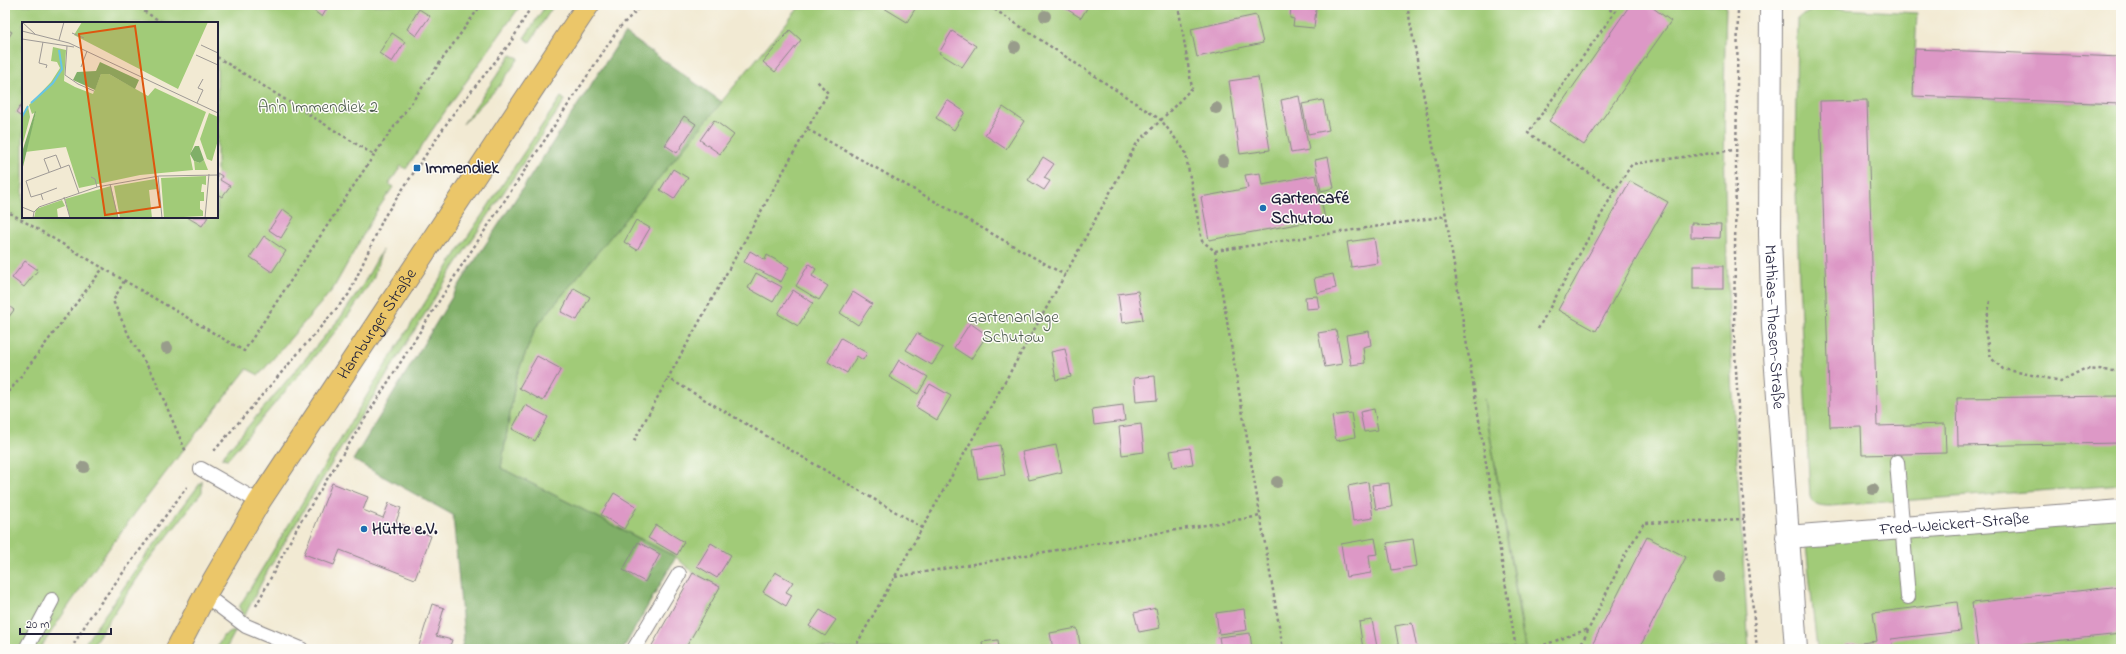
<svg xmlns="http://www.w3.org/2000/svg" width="2126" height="654" font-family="'Indie Flower',sans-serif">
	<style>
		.green { fill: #a1cb78; stroke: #62765a; fill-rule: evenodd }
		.forest { fill: #80af68; stroke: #516852 }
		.building { fill: #dd98c6 }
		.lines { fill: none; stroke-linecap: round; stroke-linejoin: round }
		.service-casing { stroke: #8a8687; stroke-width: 16 }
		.minor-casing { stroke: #8a8687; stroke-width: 24 }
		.primary-casing { stroke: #8a8687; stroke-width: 24 }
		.path { stroke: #8a8687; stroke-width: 2.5; stroke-dasharray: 3 3; stroke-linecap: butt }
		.service { stroke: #fff; stroke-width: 14 }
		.minor { stroke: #fff; stroke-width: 22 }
		.primary { stroke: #ebc669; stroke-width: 22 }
		.tree { fill: #989c8b }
		.poi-dot { fill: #1f6fb2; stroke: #fdfcf7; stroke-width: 1.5 }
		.labels { text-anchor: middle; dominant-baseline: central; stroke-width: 3; stroke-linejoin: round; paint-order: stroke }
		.park-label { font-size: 17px; fill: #4e5d50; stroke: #fdfcf7 }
		.poi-label { font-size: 17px; font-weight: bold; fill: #22223b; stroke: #fdfcf7; text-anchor: start }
		.street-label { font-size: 17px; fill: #22223b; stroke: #fdfcf7 }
		.inset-river { fill: none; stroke: #68c5e6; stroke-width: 2 }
		.inset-road { fill: none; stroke: #9f9a96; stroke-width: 1 }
		.view { fill: #de560e; fill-opacity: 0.15; stroke: #de560e; stroke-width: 2 }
		.inset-edge { fill: none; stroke: #22223b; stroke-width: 2 }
	</style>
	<rect width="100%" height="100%" fill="#fdfcf7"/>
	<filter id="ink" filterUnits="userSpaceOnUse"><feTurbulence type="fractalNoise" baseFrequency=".025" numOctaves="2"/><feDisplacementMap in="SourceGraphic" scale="8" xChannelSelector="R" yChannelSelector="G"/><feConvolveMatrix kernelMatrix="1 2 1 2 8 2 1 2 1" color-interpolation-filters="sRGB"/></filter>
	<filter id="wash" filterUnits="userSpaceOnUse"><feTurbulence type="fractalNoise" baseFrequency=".012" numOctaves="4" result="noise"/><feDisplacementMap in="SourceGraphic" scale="16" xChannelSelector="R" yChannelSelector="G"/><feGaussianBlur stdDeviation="0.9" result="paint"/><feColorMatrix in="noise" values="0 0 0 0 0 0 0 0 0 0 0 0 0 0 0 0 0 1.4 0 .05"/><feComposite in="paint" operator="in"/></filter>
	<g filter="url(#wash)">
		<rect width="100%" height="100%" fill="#f2ead3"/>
		<g class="green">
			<path d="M5,5H521L448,107L406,169L401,166L389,184L393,187L376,212L333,289L259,375L247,369C175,460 103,551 40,649H5ZM23,23H217V217H23Z"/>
			<path d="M546,5H554L530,42L524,38Z"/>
			<path d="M801,5H1726C1719,220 1735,435 1749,649H1526L1484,399L1525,649H685L720,587L693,573L676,557L501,468L516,377L536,327Z"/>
			<path d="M1821,8L1917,13L1913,96L2121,104V485L1830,506C1821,506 1813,505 1810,497L1799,279L1795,161L1797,18L1815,9Z"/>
			<path d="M511,55L519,58L500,85L463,124Z"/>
			<path d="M561,97L565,100L456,264L338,453L267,572L244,617L239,607L381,372L452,260Z"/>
			<path d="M382,250L373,279L346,319L228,459L221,458L340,318L361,288Z"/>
			<path d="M202,481V492L151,558L90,649H81L147,554Z"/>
			<path d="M2121,511V649H1817L1805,536Z"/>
			<path d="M236,630L226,649H216L223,636Z"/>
		</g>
		<path class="forest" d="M625,33L722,102L536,327L516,377L501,468L676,557L623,649H461L464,638L453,515L353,460L466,274Z"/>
		<g id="blocks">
			<g class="building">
				<path d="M306,5H329L322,17Z"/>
				<path d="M886,5H914L917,6L907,22L884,8Z"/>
				<path d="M1060,5H1089L1081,18Z"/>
				<path d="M1630,5H1649L1671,21L1584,145L1549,121Z"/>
				<path d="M1291,6L1316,9L1314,28L1293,26L1294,19L1290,18Z"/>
				<path d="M419,9L430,16L416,36L407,29Z"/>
				<path d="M1256,15L1263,43L1197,57L1191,29Z"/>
				<path d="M5,28L12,32L5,43Z"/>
				<path d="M790,30L801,40L775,72L763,62Z"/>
				<path d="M952,31L976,46L962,67L939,53Z"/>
				<path d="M392,33L405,42L392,62L379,53Z"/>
				<path d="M1915,49L2121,57V104L1913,96Z"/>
				<path d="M1258,77L1270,150L1240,154L1229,81Z"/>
				<path d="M1299,96L1309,150L1291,153L1281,100Z"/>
				<path d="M947,100L965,112L954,130L936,118Z"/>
				<path d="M1323,100L1329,130L1308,134L1302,104Z"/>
				<path d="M1867,100L1877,426L1945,424L1946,453L1862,455L1861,426L1830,427L1820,101Z"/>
				<path d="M23,102V118L16,113Z"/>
				<path d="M1003,107L1024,121L1006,149L985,135Z"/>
				<path d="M684,116L696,124L677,153L665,145Z"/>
				<path d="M714,120L734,135L720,154L700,140Z"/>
				<path d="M1043,157L1054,164L1044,178L1050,181L1044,190L1028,180Z"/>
				<path d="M1328,157L1334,188L1321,191L1315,160Z"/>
				<path d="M673,169L688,178L674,199L660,190Z"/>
				<path d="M217,173L222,176L220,180L230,186L222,197L217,194Z"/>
				<path d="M1260,173L1262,185L1316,175L1325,219L1209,240L1201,197L1248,188L1245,175Z"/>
				<path d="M1630,181L1668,202L1596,331L1558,310Z"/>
				<path d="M283,209L294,217L281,238L269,230Z"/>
				<path d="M187,217H208L202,226Z"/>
				<path d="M636,220L650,228L637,250L624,242Z"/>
				<path d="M1691,223L1721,224L1720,238L1691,237Z"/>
				<path d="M264,236L286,251L272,272L250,257Z"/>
				<path d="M1374,238L1378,263L1351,267L1347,242Z"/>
				<path d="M750,251L765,260L767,255L789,267L781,282L744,262Z"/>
				<path d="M25,261L38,270L24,287L12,278Z"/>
				<path d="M809,264L816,269L812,276L828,286L819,300L796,286Z"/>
				<rect x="1693" y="266" width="30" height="23"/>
				<path d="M756,273L782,287L773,302L748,288Z"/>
				<path d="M1333,274L1336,288L1317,293L1314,278Z"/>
				<path d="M574,288L590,297L577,320L561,312Z"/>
				<path d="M793,290L813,303L798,326L778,314Z"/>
				<path d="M1138,291L1143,320L1122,323L1118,294Z"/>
				<path d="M853,292L872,304L858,325L840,313Z"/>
				<path d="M1317,296L1319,308L1306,309L1305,297Z"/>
				<path d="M5,303L14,310L5,322Z"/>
				<path d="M970,323L987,335L971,359L954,348Z"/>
				<path d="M1336,330L1342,364L1325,367L1318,333Z"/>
				<path d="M1369,331L1371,345L1363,347L1365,363L1351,365L1346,335Z"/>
				<path d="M917,333L943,348L932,365L906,350Z"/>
				<path d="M841,338L867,353L863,360L857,356L847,373L828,362Z"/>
				<path d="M1065,349L1071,377L1056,380L1051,352Z"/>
				<path d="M537,356L561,369L543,401L519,388Z"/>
				<path d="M899,360L928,377L918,394L889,377Z"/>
				<path d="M1155,376L1157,400L1136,402L1134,378Z"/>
				<path d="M930,384L951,396L937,420L916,407Z"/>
				<path d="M2121,396V443L1958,446L1957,398Z"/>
				<path d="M525,405L548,417L535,441L512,429Z"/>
				<path d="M1123,405L1125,421L1094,425L1092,409Z"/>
				<path d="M1374,409L1378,430L1364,432L1360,412Z"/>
				<path d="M1351,413L1355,437L1336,441L1332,416Z"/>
				<path d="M1141,424L1144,452L1122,455L1119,427Z"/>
				<path d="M1000,445L1005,475L978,479L973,449Z"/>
				<path d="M1056,445L1062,472L1029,480L1022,452Z"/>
				<path d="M1190,448L1193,464L1173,467L1170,451Z"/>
				<path d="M1368,482L1373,518L1353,521L1348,486Z"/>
				<path d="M332,483L368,497L363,510L383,518L389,503L401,508L396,522L431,536L415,579L340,550L334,565L304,554Z"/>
				<path d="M1389,483L1392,507L1376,509L1372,485Z"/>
				<path d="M614,493L637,507L624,529L601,515Z"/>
				<path d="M656,525L684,542L677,555L648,538Z"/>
				<path d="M1647,537L1686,557L1639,649H1590Z"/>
				<path d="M1375,538L1378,554L1369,555L1371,573L1346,577L1341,544Z"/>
				<path d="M1413,539L1417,566L1392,570L1387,543Z"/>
				<path d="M638,542L660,554L645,582L623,570Z"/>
				<path d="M711,543L731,555L717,578L697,566Z"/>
				<path d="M775,572L793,582L786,592L792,595L786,606L763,592Z"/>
				<path d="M693,573L720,587L685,649H650Z"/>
				<path d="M2121,586V634L1978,649L1972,603Z"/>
				<path d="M1957,602L1961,631L1891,639L1893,649H1845V645L1877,641L1873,613Z"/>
				<path d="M432,604L444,608L436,636L452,640L449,649H418Z"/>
				<path d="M1156,608L1160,628L1139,632L1134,613Z"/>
				<path d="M1244,609L1247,630L1219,634L1216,613Z"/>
				<path d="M820,610L836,620L825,636L809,626Z"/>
				<path d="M1372,620L1377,647L1363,649L1359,622Z"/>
				<path d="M1412,623L1417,649H1399L1395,626Z"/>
				<path d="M1077,628L1081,649H1053L1050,633Z"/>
				<path d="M1250,633L1252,649H1221L1219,637Z"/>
				<path d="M998,640L999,649H983L982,642Z"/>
			</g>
		</g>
	</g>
	<g filter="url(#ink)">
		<use href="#blocks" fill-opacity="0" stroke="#8a8687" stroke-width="1"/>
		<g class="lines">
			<defs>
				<g id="service">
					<path d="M1897,462L1908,597"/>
					<path d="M201,469L259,502"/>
					<path d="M205,595L246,626L301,649"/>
					<path d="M26,649L52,600"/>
					<path d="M634,649L679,574"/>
				</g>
				<g id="minor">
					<path id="s1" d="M1771,5L1770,234L1773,327L1796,649"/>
					<path id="s2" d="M1787,537L2121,511"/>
				</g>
				<g id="primary">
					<path id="s3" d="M177,649L205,595L259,502L588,5"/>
				</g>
			</defs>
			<use href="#service" class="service-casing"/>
			<use href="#minor" class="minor-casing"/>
			<use href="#primary" class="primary-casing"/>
			<g class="path">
				<path d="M134,5L163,23"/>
				<path d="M1178,5L1192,88L1161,120L1185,151L1202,241L1215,251L1283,649"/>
				<path d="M1407,5L1446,216L1516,649"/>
				<path d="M1605,5L1614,13"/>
				<path d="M1738,5L1734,332L1744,519L1757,649"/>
				<path d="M217,57L374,155"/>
				<path d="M807,129L828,93L817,81"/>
				<path d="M1615,190L1528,133L1620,5"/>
				<path d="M5,210L103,268"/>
				<path d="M1215,251L1446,216"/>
				<path d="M124,281L113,301L131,340L154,377L186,452"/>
				<path d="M1990,301L1985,331L1991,358L2003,369L2061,381L2084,369L2114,371L2121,374"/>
				<path d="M1538,329L1615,190L1632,164L1734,150"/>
				<path d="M5,397L103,268L244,351L374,155L481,5"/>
				<path d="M634,441L668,378"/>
				<path d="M214,451L349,294L384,217L453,114L511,42L532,5"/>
				<path d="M923,528L668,378L807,129L1065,275"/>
				<path d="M895,577L1260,516"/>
				<path d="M256,606L298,526L344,452L460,268L619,28L642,5"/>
				<path d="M71,649L90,617L187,487"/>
				<path d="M854,649L1065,275L1137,143L1161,120L988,5"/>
				<path d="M1533,649L1588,629"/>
				<path d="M1579,649L1625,555L1644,523L1744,519"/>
			</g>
			<use href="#service" class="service"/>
			<use href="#minor" class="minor"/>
			<use href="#primary" class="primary"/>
		</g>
		<g class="tree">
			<circle cx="1045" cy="16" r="6"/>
			<circle cx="1015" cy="47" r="6"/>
			<circle cx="1216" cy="108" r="6"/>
			<circle cx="1223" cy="161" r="6"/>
			<circle cx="167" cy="348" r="6"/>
			<circle cx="84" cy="467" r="6"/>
			<circle cx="1277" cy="482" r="6"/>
			<circle cx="1873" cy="489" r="6"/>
			<circle cx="1719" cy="577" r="6"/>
		</g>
	</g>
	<g class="poi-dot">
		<rect x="413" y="164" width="8" height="8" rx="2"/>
		<circle cx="1263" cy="208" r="4"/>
		<circle cx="364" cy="529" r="4"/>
	</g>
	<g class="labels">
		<g class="park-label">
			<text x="318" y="107">An'n Immendiek 2</text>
			<text x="1013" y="317">Gartenanlage<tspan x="1013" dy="20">Schutow</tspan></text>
		</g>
		<g class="poi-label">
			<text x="425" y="168">Immendiek</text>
			<text x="1271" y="198">Gartencafé<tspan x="1271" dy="20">Schutow</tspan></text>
			<text x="372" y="529">Hütte e.V.</text>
		</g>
		<g class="street-label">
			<text stroke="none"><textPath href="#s3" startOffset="382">Hamburger Straße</textPath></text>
			<text stroke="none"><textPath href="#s1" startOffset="322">Mathias-Thesen-Straße</textPath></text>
			<text stroke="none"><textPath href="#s2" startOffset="168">Fred-Weickert-Straße</textPath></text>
		</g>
	</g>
	<g transform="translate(22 22)">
		<rect width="196" height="196" fill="#f2ead3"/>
		<path d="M60,0H186L156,67L52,13ZM31,25L44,28L42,59L53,65L71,72L79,52H87L126,74L133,66L184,90L168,133L171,148L118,153L57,166L44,125L3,130L14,90L10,92L7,83L29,60L38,46L35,40L29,39ZM6,84L8,95L0,125V95ZM187,91L196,95V118L190,139L185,137L178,117ZM182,138L186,148H173L172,139L178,141ZM184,154V163L180,162L179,170H182V179H178V187L181,189V194L142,196L139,156ZM133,157L135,167L127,168L130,196H98L92,164ZM89,164L96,196H48L43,177ZM40,178L43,184L35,187L36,196H12L14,187Z" fill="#a1cb78"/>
		<path d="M78,40L117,58L113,67L87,52H79L73,68L51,58L55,50L74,49ZM13,89L14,90L0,149L1,127ZM173,124H177L182,138L178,141L172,139L168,132Z" fill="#80af68"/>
		<path class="inset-river" d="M9,81L31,61L40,47L37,28M0,95L6,84"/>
		<path class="inset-road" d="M0,0L13,12M0,9L47,21L196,91M50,11L62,16M0,17L52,25M37,18L42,0M21,20L17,41L25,43L24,46M179,23L196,31M45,24L43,53L56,62L72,69M174,33L196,43M59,45L65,29M175,81L181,68L176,66L181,57M27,150L22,137L34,133L39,146M136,154L140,196M69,155L73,157L75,165M88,162L96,196M19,172L9,175L4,159L47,143L57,171M42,175L48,196M21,178L19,172L35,166M0,185L12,190M11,196L12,190L17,185L75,165L137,154L196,153M183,196L187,152"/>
		<path class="view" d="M113,4L138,185L83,193L57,12Z"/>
		<rect width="196" height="196" class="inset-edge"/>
	</g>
	<rect width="2126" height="654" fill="none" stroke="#fdfcf7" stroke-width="20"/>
	<path d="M20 628v6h91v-6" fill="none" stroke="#22223b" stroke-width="2"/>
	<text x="26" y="628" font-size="12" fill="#22223b" stroke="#fdfcf7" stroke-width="3" paint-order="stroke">20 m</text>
</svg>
